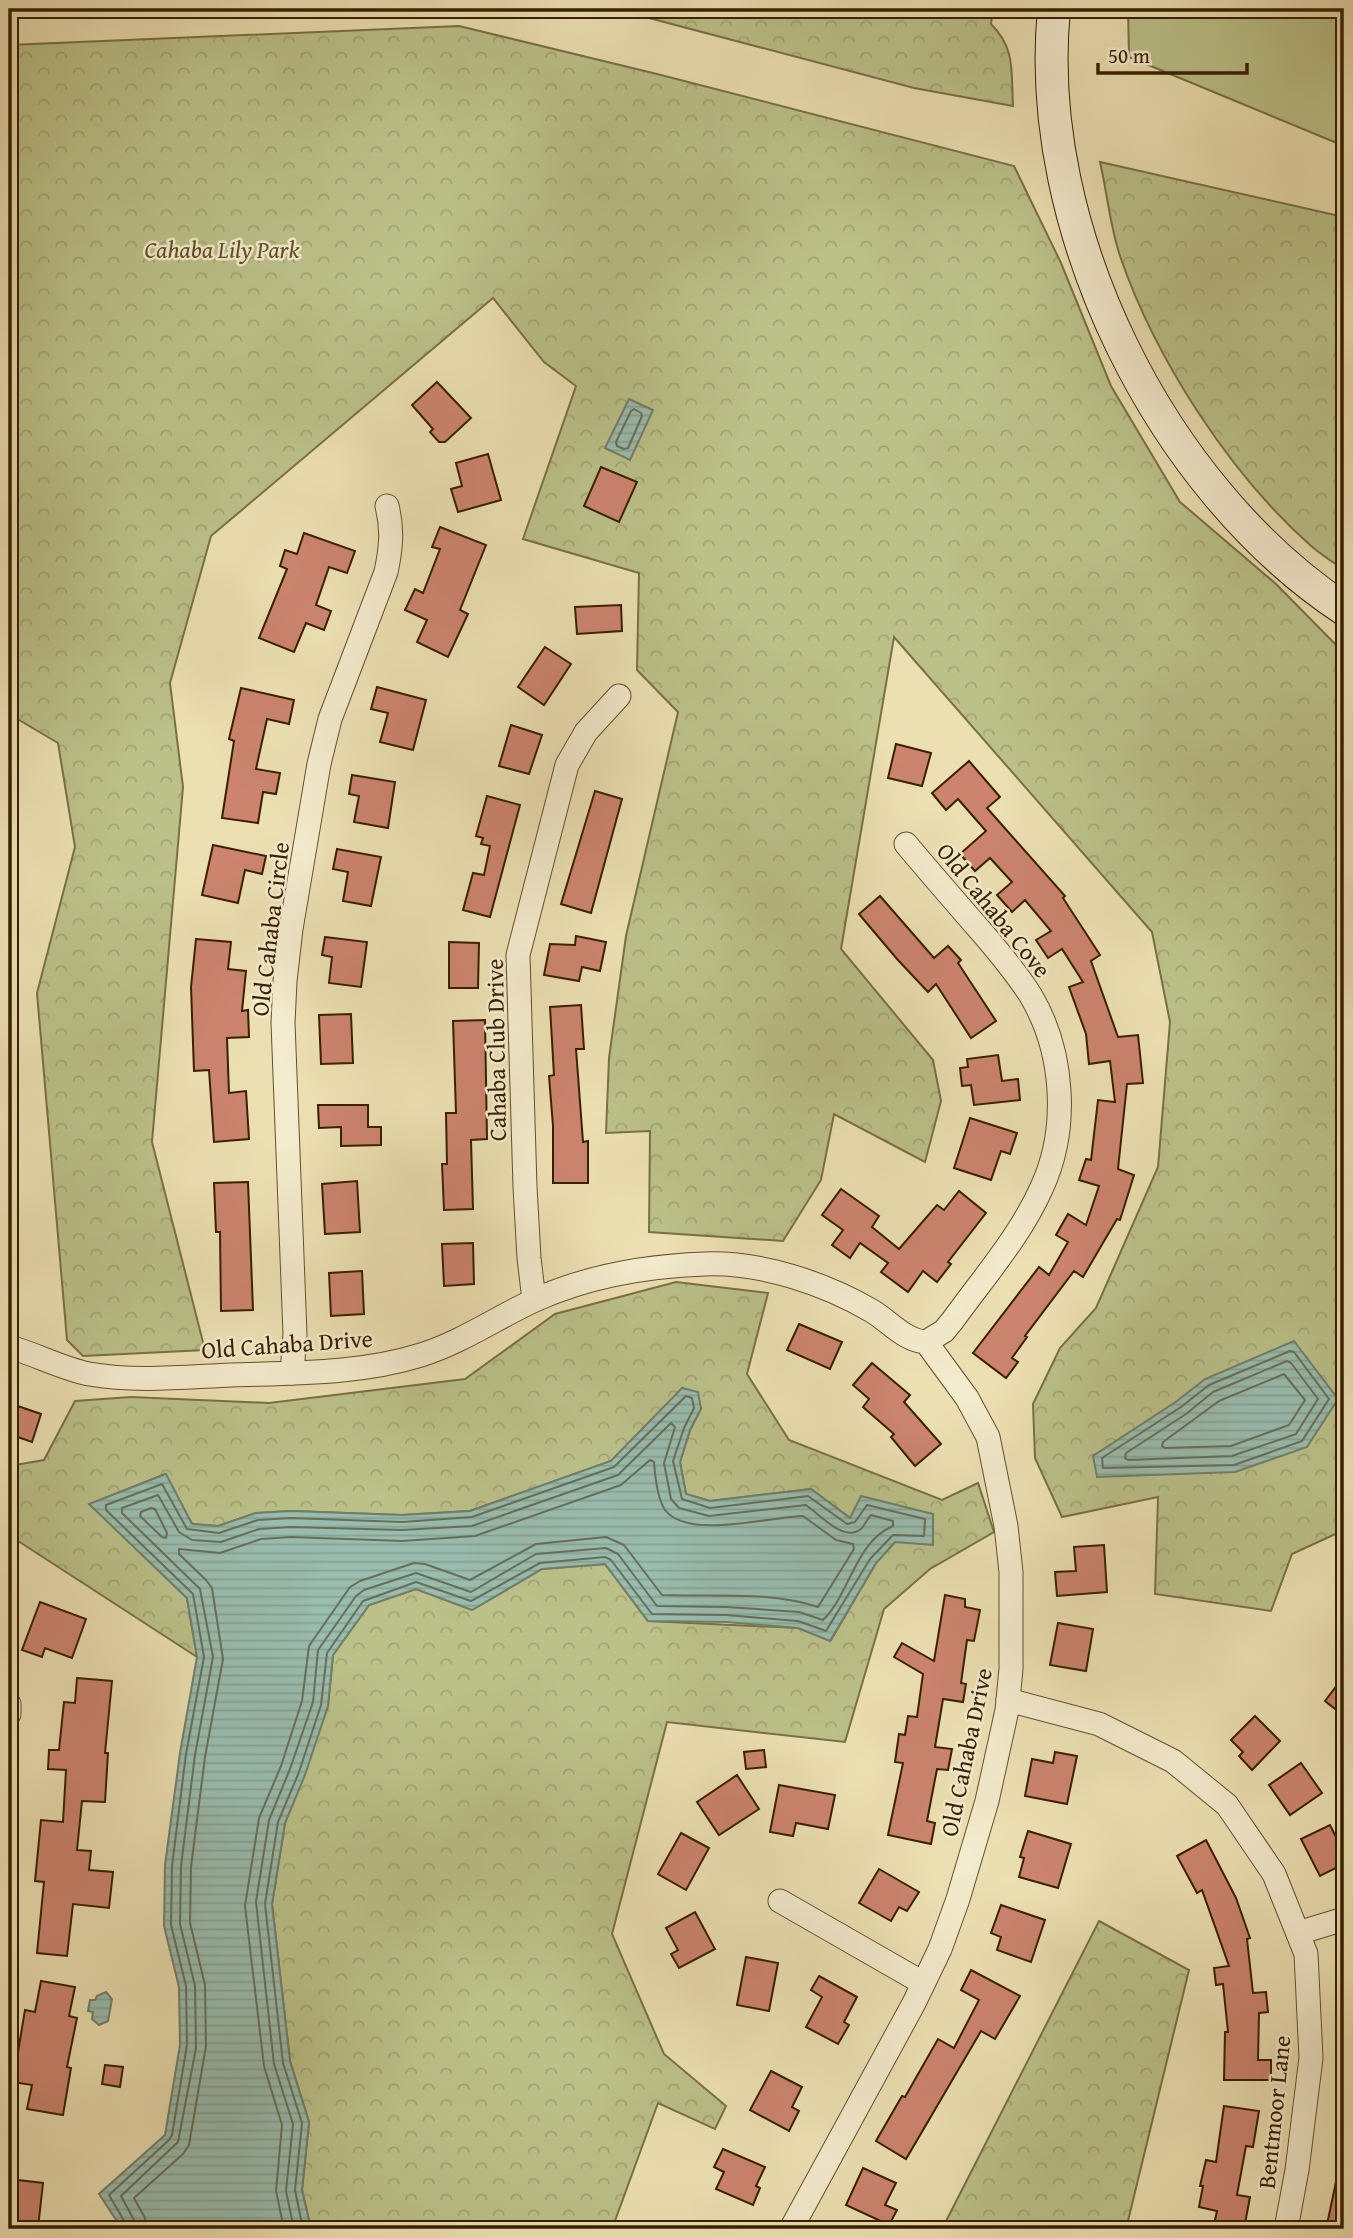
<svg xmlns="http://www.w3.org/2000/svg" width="1353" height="2238" font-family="'Gentium Book Plus',serif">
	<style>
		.green { fill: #bbc189; stroke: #797044; stroke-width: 2 }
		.forest { fill: url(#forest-crowns); stroke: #797044; stroke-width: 2 }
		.water { fill: url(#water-rules); stroke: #727e69; stroke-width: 2 }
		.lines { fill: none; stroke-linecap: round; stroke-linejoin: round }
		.shore { stroke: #686e58; stroke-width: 2 }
		.building { fill: #cc846f; stroke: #371f00; stroke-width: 2 }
		.street-casing { stroke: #644f2c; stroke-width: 25 }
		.secondary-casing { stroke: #371f00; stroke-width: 34 }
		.street { stroke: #f3ebcd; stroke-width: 23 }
		.secondary { stroke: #f3ebcd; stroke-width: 32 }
		.labels { text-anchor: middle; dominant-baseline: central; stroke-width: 5; stroke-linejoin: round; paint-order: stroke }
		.park-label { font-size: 24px; font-style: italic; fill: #5f5029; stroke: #f3ebcd }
		.street-label { font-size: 24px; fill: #371f00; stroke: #f3ebcd }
	</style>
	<defs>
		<pattern id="forest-crowns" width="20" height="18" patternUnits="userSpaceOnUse" patternTransform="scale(1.75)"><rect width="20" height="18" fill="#bbc189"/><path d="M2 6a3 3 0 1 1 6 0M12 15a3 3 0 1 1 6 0" fill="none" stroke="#a1a574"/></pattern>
		<pattern id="water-rules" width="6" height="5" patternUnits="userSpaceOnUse" patternTransform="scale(1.75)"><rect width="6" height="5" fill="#99bdaf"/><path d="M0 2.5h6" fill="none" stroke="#84a295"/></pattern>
	</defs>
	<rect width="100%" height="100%" fill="#ece0b2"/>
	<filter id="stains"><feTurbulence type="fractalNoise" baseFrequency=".00286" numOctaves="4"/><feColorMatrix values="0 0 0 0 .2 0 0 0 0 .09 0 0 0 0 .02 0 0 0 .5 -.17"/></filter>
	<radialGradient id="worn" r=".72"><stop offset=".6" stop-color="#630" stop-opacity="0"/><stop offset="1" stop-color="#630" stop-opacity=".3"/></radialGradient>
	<path class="green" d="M1128,9H1344V146L1129,57Z"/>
	<g class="forest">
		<path d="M615,9H993L991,24C1016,49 1011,72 1013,106L914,88Z"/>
		<path d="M459,26L657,74L1014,166L1061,263L1111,386L1180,502L1276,584L1338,647L1344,650V1530L1292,1554L1271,1611L1155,1594L1158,1497L1062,1517L1035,1458L1033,1404L1060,1348L1096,1308L1158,1167L1170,1022L1152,932L894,637L841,949L933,1060L941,1101L925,1162L834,1114L821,1180L783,1241L649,1232L650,1131L606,1133L609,1058L626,936L678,712L637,670L639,573L523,539L576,386L544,362L493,298L211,536L170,683L183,787L152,1142L205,1350L83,1356L67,1340L37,993L75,847L58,743L9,714V45Z"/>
		<path d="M1100,162L1344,217V570C1333,562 1320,554 1310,545C1229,473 1155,358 1120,256C1110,226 1107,192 1100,162Z"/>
		<path d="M676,1282L768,1293L747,1374L789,1440L942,1500L978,1483L994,1532L930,1569L884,1609L845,1742L667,1722L612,1934L664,2054L726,2106L715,2129L658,2103L612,2229H311L302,2190L309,2122L290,2061L272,1904L285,1823L328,1706L333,1655L369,1605L416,1589L472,1610L542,1569L605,1564L648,1621L798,1628L831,1640L876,1563L895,1542L850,1518L811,1489L710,1501L686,1494L680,1462L690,1430L701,1408L683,1388L611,1461L470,1511L402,1515L291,1511L256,1513L218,1526L192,1524L165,1474L90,1504L187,1598L197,1657L15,1539L9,1541V1466L44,1460L75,1401L131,1397L269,1403L465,1379L555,1314Z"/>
		<path d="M1099,1921L1189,1970L1126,2229H942Z"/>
	</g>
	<g class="water">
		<path d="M629,399L653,410L630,460L605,448Z"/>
		<path d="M1294,1341L1338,1399L1307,1447L1235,1472L1097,1477L1093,1456L1177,1401L1205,1379Z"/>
		<path d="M682,1388L698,1392L701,1409L690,1430L680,1462L686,1494L710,1501L811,1489L850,1518L861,1496L933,1514V1545L895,1542L876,1563L830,1641L798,1628L726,1622L648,1621L605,1564L542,1569L472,1610L416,1589L369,1605L333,1655L328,1706L305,1775L285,1823L272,1904L290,2061L309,2122L302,2190L311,2229H122L99,2194L165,2135L180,2045L179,1987L164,1926L165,1865L180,1753L197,1657L187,1598L89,1504L166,1474L192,1524L218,1526L256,1513L291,1511L402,1515L470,1511L611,1461Z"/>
		<path d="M106,1992L112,1999L108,2021L99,2025L92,2019L93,2012L88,2011L90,2000H95L97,1996Z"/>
	</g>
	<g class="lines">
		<g class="shore">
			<path d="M634,409L641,413L642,416L628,448L624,449L617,446L616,442L631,411Z"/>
			<path d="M1290,1351L1294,1352L1329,1399L1302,1441L1234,1465L1103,1468L1102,1458L1181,1407L1209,1385Z"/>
			<path d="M1287,1361L1291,1363L1318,1399L1296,1434L1232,1456L1128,1460L1125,1458L1126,1453L1186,1414L1213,1392Z"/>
			<path d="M1284,1374L1305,1400L1289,1425L1231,1446L1165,1448L1162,1446L1163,1442L1219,1401Z"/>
			<path d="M151,1508L155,1509L167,1533L166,1538L162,1537L140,1516L141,1512Z"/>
			<path d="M127,2229L126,2224L109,2195L169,2140L172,2135L187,2045L186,1986L171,1925L172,1866L186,1754L204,1657L193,1594L106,1510V1505L162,1484L187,1529L219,1533L258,1520L291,1518L402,1522L472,1517L614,1467L686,1396L692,1398L694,1408L684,1428L673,1461L682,1499L710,1508L808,1496L847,1524L855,1522L867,1505L925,1519L924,1536L893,1535L870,1559L826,1631L798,1621L726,1615L652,1614L611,1560L605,1557L540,1563L471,1601L416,1582L363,1601L327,1653L321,1705L299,1772L278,1822L265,1904L283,2063L302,2123L295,2190L303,2229"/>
			<path d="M136,2229L134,2220L121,2196L178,2142L196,2048L195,1986L180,1924L181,1866L195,1755L213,1657L200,1589L122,1513V1508L158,1495L179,1532L192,1540L221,1542L259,1529L291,1527L402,1530L472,1526L618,1475L671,1423L675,1427L664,1463L671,1499L679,1508L709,1516L806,1505C819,1514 844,1543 861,1529C865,1525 867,1519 871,1515L893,1521V1526C855,1542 850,1594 823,1620L799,1612L726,1607L657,1606L618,1554L606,1548L536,1554L471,1592L416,1573L364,1590L356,1596L318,1650L313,1702L290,1769L269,1820L256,1902L274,2064L293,2124L286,2191L294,2229"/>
			<path d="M146,2229L145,2218L134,2198L183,2154L189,2145L206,2046L205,1985L190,1923L191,1867L205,1757L223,1659L212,1588L206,1580L179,1554V1549L220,1553L261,1539L291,1537L402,1541L475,1536L621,1485L650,1460L654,1462C655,1476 657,1498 665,1510C688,1540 769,1517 803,1516L836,1540L853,1544L854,1549L818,1607C770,1591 713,1597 662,1595L624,1545L606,1537L536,1544L470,1580L425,1564L414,1563L360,1581L350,1587L309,1646L302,1701L281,1766L259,1818L245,1906L264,2066L282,2125L276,2191L284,2229"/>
		</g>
	</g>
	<g class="building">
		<path d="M437,382L471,418L445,442H439L430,432L433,429L412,405Z"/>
		<path d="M488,454L501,500L458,512L451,489L462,486L456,463Z"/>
		<path d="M601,467L637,482L619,522L584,506Z"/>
		<path d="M440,527L486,545L460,610L468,614L448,657L417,642L427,620L405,610L415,589L423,593L440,549L432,547Z"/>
		<path d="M304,533L355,551L347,573L329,567L316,605L331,611L324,630L306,623L294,652L259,638L287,569L280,566L285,550L297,554Z"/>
		<path d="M621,605L622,631L577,634L575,607Z"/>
		<path d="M545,647L571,664L544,705L518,687Z"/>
		<path d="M377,687L426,700L413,750L380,742L388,713L371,709Z"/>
		<path d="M241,688L294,700L289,724L267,719L256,769L280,773L276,794L263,792L258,823L222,818L234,741L229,739Z"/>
		<path d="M511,725L542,735L529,774L499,766Z"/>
		<path d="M896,744L931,753L922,786L888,778Z"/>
		<path d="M969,761L1000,797L987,808L1065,896L1063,898L1100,955L1091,961L1118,1037L1138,1035L1143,1083L1127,1084L1118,1169L1134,1175L1120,1220L1117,1219L1083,1277L1074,1271L1025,1336L1027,1337L1012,1358L1018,1362L1006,1378L973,1353L1039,1267L1049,1275L1068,1242L1056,1235L1068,1214L1086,1225L1099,1186L1079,1180L1086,1159L1091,1160L1098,1100L1115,1102L1110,1061L1089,1064L1086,1034L1069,987L1083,982L1062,949L1048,958L1036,940L1051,931L1025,900L1012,912L997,895L1012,882L990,858L975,871L960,854L986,831L958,799L946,810L932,793Z"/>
		<path d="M352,775L395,782L388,828L354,822L359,796L349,794Z"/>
		<path d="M595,791L622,799L591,913L561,904Z"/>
		<path d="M487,796L520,805L490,917L463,910L473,873L484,875L490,846L481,844L483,838L476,836Z"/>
		<path d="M213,845L266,856L262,874L245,870L238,903L202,895Z"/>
		<path d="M337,849L381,857L371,906L343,901L348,872L333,869Z"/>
		<path d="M880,896L934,958L948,946L961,960L958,963L996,1021L971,1038L936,984L928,992L897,959L859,914Z"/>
		<path d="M576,936L606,942L600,971L582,967L579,981L544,975L550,944L575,945Z"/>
		<path d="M325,937L367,942L361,987L329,983L332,957L322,955Z"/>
		<path d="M196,939L231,942L228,969L246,971L242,1011L248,1010L249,1037L227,1038L229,1093L246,1091L249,1139L214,1142L209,1070L194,1071L191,987Z"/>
		<path d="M449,942L479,943L478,988H449Z"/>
		<path d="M581,1005L584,1049H576L583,1142L588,1141V1183H553V1126L549,1076L554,1075L550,1007Z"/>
		<path d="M351,1014L353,1063L321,1064L319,1015Z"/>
		<path d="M485,1020L487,1139L471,1140L473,1209L444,1210L442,1164H447L446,1113H456L453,1021Z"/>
		<path d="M998,1055L1002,1081L1018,1079L1020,1100L974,1105L971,1085L962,1086L960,1068L968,1067L967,1059Z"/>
		<path d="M318,1105H368V1127H381V1145L341,1146V1127L319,1128Z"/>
		<path d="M970,1118L1017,1133L1010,1154L1001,1151L991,1180L954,1168Z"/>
		<path d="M357,1181L360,1232L325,1234L322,1184Z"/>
		<path d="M248,1182L253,1310L221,1311L220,1232H216L214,1183Z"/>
		<path d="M841,1189L879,1216L872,1227L899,1249L937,1205L944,1210L959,1191L986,1213L948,1262L951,1264L937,1282L923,1271L908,1292L881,1272L888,1263L860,1243L850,1258L832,1245L843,1230L822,1215Z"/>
		<path d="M473,1243L474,1284L444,1286L442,1244Z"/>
		<path d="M362,1271L364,1314L331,1316L329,1273Z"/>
		<path d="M799,1324L842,1342L830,1369L787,1350Z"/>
		<path d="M872,1363L910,1395L904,1402L941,1444L915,1466L891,1437L894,1434L863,1407L869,1399L853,1385Z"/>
		<path d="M9,1403L41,1414L32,1442L9,1434Z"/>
		<path d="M1104,1545L1107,1592L1057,1596L1055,1572L1076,1571L1074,1547Z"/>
		<path d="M945,1595L965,1599V1607L980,1610L974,1641L967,1640L961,1683L966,1684L963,1702L943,1699L935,1747L952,1749L948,1770L937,1769L927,1821L935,1823L931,1844L888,1835L903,1763L895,1762L899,1734L905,1735L908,1716L917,1717L923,1674L894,1657L902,1643L934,1661Z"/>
		<path d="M40,1602L86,1619L72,1658L45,1648L42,1657L22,1650Z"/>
		<path d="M1058,1623L1093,1629L1086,1671L1050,1665Z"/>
		<path d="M1344,1676V1716L1325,1701Z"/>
		<path d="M77,1678L112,1681L105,1753H108L105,1802L82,1801L77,1850L91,1851L89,1870L113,1872L109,1908L73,1904L67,1956L37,1953L44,1882L35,1881L41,1820L63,1822L66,1770L48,1769L49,1750H59L64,1702L75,1703Z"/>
		<path d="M1255,1716L1280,1741L1252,1770L1239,1756L1243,1752L1231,1740Z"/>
		<path d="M764,1750L766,1767L746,1769L744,1752Z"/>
		<path d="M1055,1752L1077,1756L1067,1804L1025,1796L1032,1759L1053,1763Z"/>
		<path d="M1301,1763L1322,1793L1290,1815L1269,1785Z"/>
		<path d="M737,1775L759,1809L719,1835L697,1802Z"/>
		<path d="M779,1785L835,1795L828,1829L796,1823L793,1836L770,1832Z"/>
		<path d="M1330,1825L1344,1853V1864L1320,1876L1301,1839Z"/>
		<path d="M1028,1831L1071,1844L1058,1888L1019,1877L1024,1858L1020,1857Z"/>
		<path d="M681,1833L709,1848L686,1890L658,1874Z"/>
		<path d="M1206,1840L1236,1898L1250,1938L1247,1939L1253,1993L1266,1992L1268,2012L1259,2013L1258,2060H1271V2080H1224L1225,2032H1228L1223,1984L1216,1985L1214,1968L1229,1966L1202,1890L1197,1893L1177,1856Z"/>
		<path d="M879,1869L919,1892L907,1911L899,1907L891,1921L859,1903Z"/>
		<path d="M1001,1905L1045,1920L1031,1962L997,1950L1001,1937L991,1933Z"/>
		<path d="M695,1912L715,1949L679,1968L671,1954L678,1950L666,1928Z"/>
		<path d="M746,1957L778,1963L769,2011L737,2005Z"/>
		<path d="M971,1970L1020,1996L995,2039L981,2031L906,2159L876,2141L902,2096L905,2097L938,2039L954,2048L979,2000L961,1990Z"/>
		<path d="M819,1976L857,1997L844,2022L849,2025L838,2044L806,2027L822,1997L811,1990Z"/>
		<path d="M41,1981L75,1987L69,2016L77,2018L67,2067L71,2068L63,2115L27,2109L32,2085L13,2082L25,2010L35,2012Z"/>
		<path d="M105,2065L123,2067L120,2087L102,2084Z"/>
		<path d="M771,2071L802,2087L792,2107L799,2111L789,2131L750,2110Z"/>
		<path d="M1224,2106L1259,2111L1253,2147L1246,2146L1237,2195L1250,2197L1244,2229H1213L1217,2211L1199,2207L1203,2186H1200L1206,2160L1216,2162Z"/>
		<path d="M723,2149L765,2167L756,2186L760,2188L753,2205L716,2189L724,2172L714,2167Z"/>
		<path d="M863,2168L896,2183L885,2205L897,2210L889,2225L846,2205Z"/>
		<path d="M1337,2177L1344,2178V2229H1326Z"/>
		<path d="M9,2179L43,2183L38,2228L21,2227L19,2229H9Z"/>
	</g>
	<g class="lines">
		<defs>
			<g id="street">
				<path d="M906,844C932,875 959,906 986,937C1002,956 1018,975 1031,996C1064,1052 1069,1128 1042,1187C1021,1235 984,1277 953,1320L944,1331L926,1342"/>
				<path d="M534,1300L529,1258L525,1187L518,955L567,765L586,732L619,696"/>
				<path d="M9,1347C36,1354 60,1368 89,1374C136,1382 184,1377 232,1375C295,1373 360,1374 421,1355C462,1342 496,1318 535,1300C588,1276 648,1266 705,1264C761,1262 824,1283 872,1311C889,1321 905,1341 926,1342L967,1398L988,1437L1006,1526L1011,1572V1669L1007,1710L987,1801L958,1899L940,1949L914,2003L791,2229"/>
				<path d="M292,1373L295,1334L283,1023L285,981L291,929L319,764L330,719L386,572C391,549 393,529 387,506"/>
				<path d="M1008,1700L1099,1724L1173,1761L1227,1805L1274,1874L1306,1954L1311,2058L1297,2170L1286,2229"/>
				<path d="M9,1714V1704"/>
				<path d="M780,1901L923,1983"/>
				<path d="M1298,1933L1344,1919"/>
			</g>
			<path id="secondary" d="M1054,9C1032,229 1161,488 1344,609"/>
		</defs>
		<use href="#street" class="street-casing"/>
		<use href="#secondary" class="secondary-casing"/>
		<use href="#street" class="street"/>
		<use href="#secondary" class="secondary"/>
	</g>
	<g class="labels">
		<g class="park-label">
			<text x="222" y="249">Cahaba Lily Park</text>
		</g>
		<g class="street-label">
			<text transform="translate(994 910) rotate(51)">Old Cahaba Cove</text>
			<text transform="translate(270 929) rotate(-83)">Old Cahaba Circle</text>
			<text transform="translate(496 1050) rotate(-91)">Cahaba Club Drive</text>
			<text transform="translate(287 1344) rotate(-4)">Old Cahaba Drive</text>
			<text transform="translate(966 1752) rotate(-78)">Old Cahaba Drive</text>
			<text transform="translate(1274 2112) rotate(-84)">Bentmoor Lane</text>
		</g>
	</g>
	<rect width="1353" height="2238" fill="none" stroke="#ece0b2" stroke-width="35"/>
	<rect x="10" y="10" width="1332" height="2217" fill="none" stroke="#371f00" stroke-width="3.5"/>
	<rect x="18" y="18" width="1318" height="2203" fill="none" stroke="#371f00" stroke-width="2"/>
	<path d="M1098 63v10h149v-10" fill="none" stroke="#371f00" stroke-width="3.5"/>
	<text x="1108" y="63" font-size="21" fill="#371f00" stroke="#f3ebcd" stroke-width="5" paint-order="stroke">50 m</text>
	<rect width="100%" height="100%" filter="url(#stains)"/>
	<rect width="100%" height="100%" fill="url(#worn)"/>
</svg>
